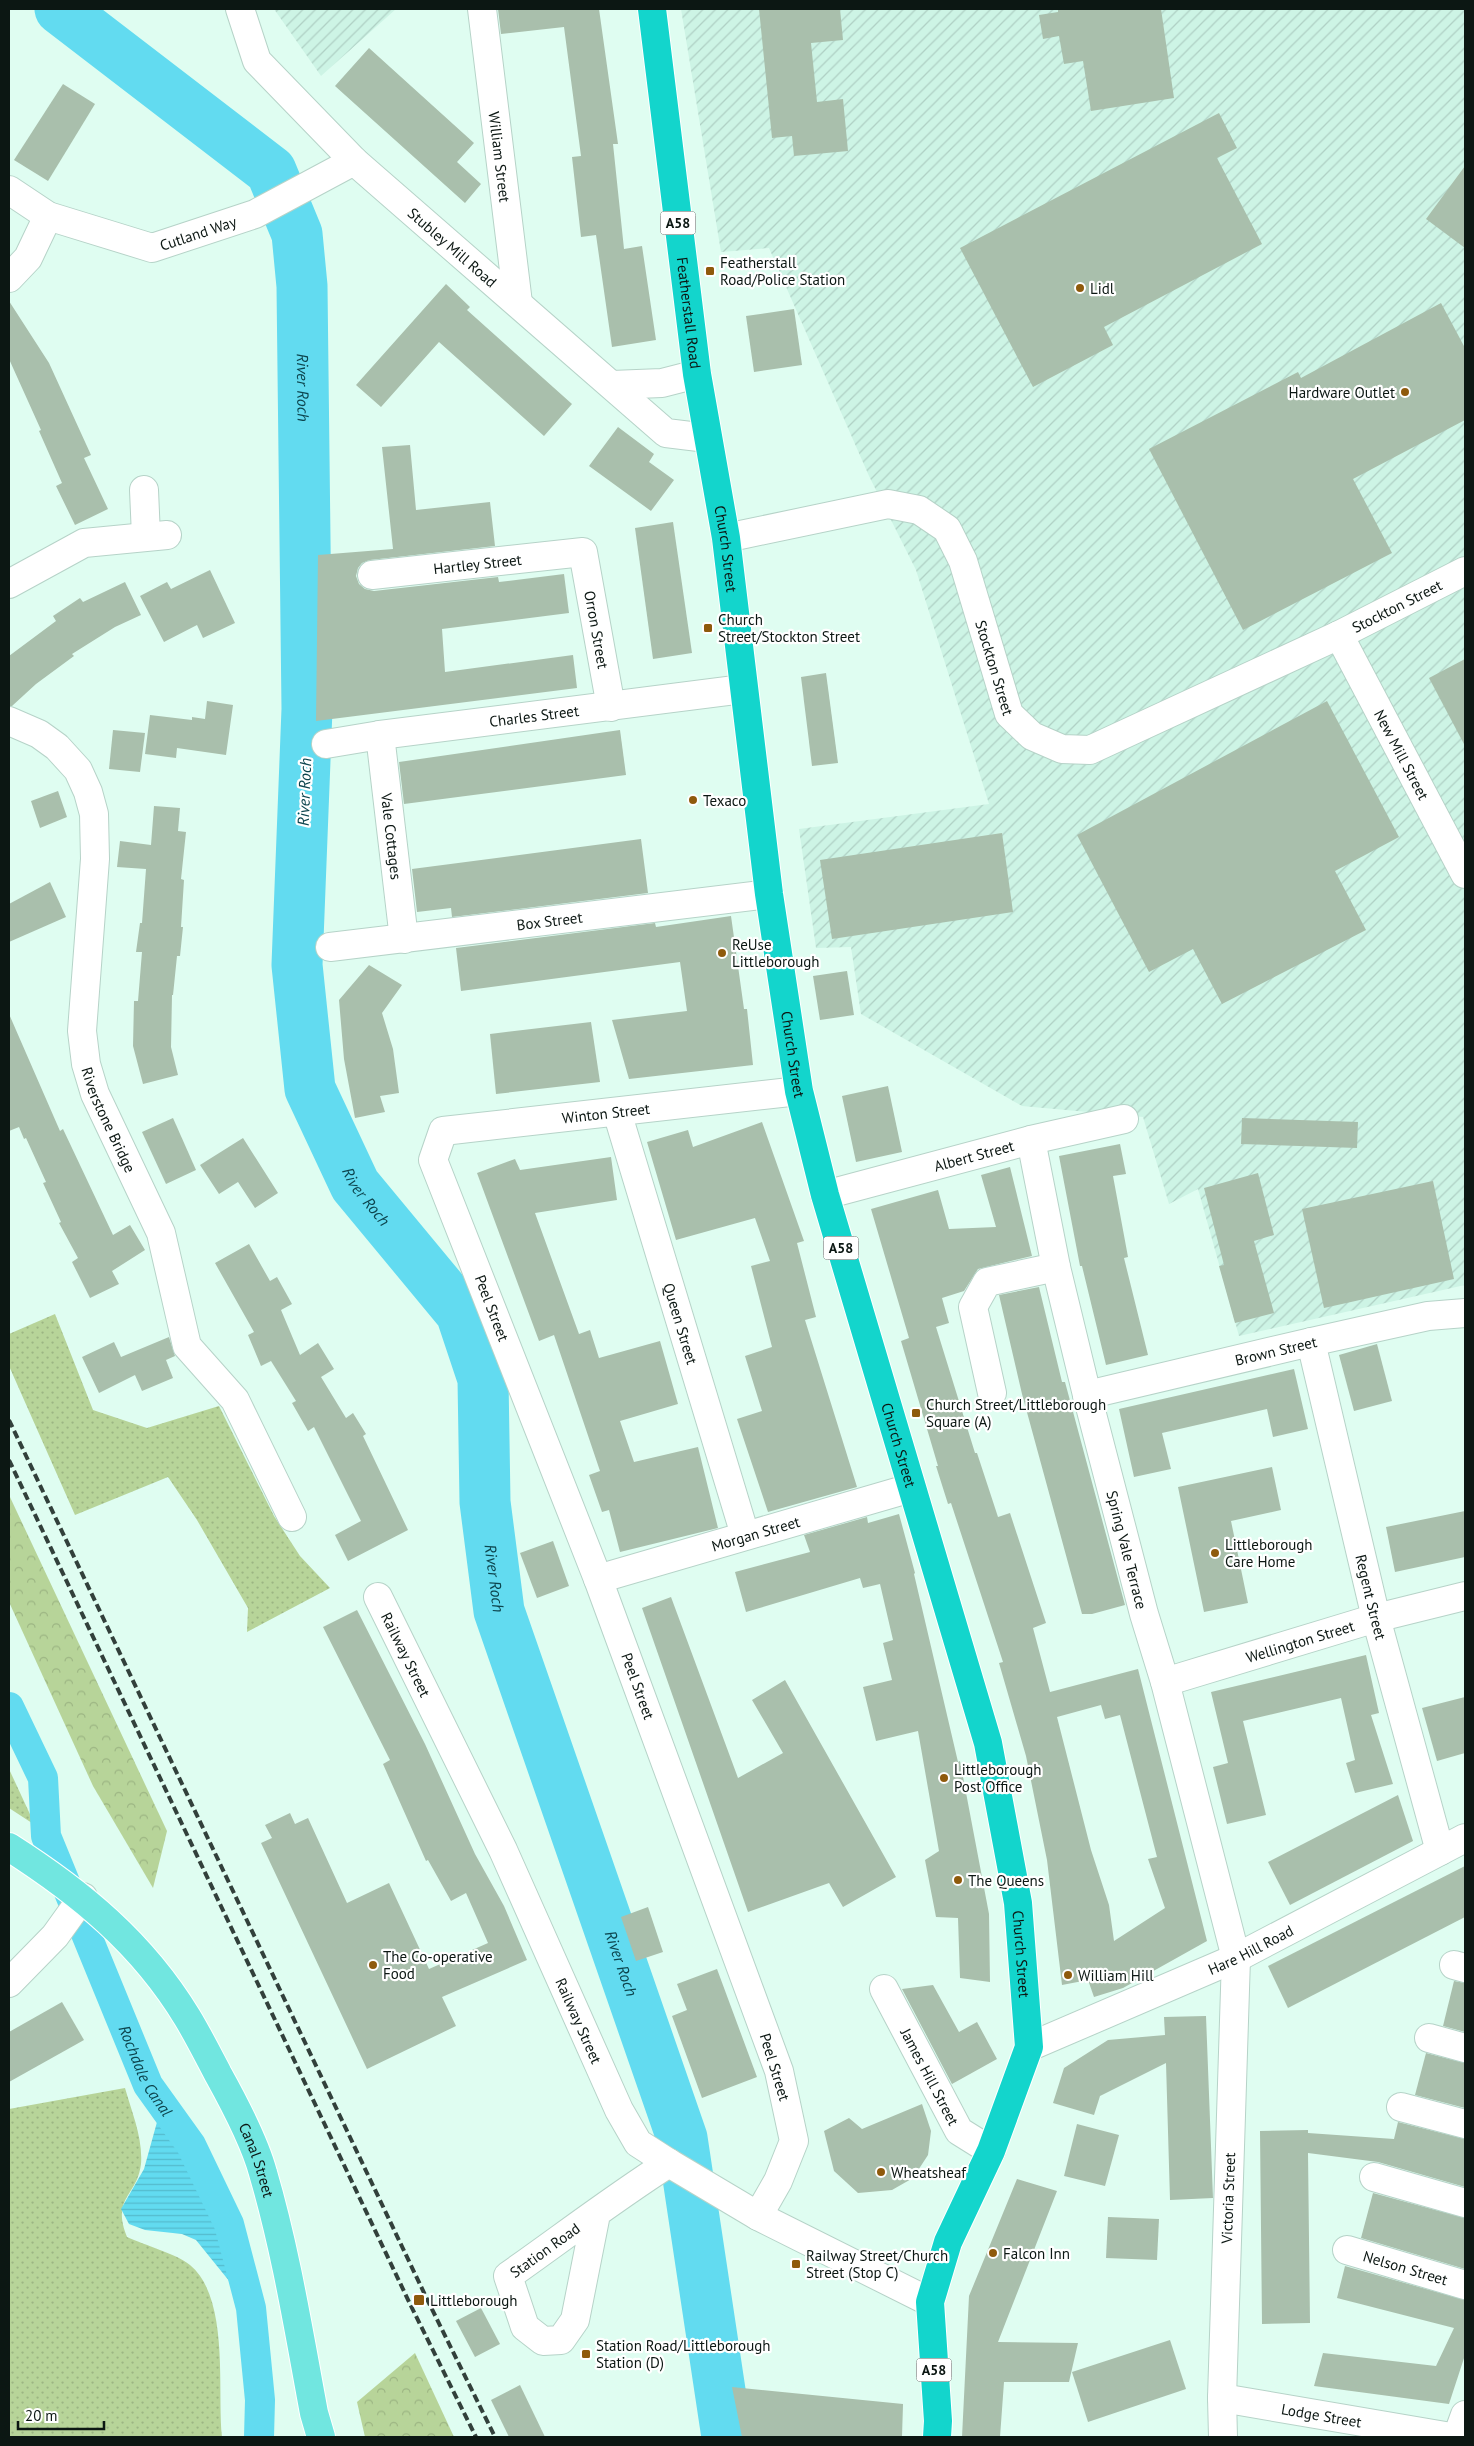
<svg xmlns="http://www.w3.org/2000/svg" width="1474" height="2446" font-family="'PT Sans',sans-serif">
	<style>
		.industrial { fill: url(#industrial-furrows) }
		.grass { fill: url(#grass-dots) }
		.forest { fill: url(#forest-crowns) }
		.water { fill: url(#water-rules) }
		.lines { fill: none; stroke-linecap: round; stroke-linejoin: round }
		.canal { stroke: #62dbf0; stroke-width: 30 }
		.river { stroke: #62dbf0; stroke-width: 51 }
		.building { fill: #a9bfac; fill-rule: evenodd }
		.minor-casing { stroke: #b6d3c8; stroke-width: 30 }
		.major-casing { stroke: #fff; stroke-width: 30 }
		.highway-casing { stroke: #fff; stroke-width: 30 }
		.minor { stroke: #fff; stroke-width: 28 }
		.major { stroke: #71e6e0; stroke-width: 28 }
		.highway { stroke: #13d5cc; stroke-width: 28 }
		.rail { stroke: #32403b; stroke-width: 4; stroke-dasharray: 8 4; stroke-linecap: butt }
		.poi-dot { fill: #8f5a0c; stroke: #fff; stroke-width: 2 }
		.labels { text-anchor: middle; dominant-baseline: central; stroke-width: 4.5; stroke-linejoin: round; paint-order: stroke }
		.shield { fill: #fff; stroke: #555d5a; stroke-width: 1 }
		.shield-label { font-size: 14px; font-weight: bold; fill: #0c1713 }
		.street-label { font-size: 15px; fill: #0c1713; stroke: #fff }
		.poi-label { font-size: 15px; fill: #0c1713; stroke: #fff; text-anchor: start }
		.water-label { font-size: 16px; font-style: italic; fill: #0d454e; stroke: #fff }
	</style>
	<defs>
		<pattern id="industrial-furrows" width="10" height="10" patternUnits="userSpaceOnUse" patternTransform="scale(1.25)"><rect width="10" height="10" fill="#cdf4e5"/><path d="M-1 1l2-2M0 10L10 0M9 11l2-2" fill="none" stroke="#afd0c4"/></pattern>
		<pattern id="grass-dots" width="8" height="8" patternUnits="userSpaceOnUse" patternTransform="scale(1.25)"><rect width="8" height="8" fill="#b7d499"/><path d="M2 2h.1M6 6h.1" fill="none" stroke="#9cb583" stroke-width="1.8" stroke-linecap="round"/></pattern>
		<pattern id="forest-crowns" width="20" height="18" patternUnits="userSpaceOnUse" patternTransform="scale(1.25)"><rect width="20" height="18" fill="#b7d499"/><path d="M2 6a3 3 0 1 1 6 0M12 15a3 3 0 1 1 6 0" fill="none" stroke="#9cb583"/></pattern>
		<pattern id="water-rules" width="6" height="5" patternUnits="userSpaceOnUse" patternTransform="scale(1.25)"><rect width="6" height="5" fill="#62dbf0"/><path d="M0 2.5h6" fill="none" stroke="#54bbcd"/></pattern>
	</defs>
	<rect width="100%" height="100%" fill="#dffdf1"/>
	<g class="industrial">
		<path d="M274,9H396L321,76Z"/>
		<path d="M681,9H1465V1285L1239,1336L1198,1189L1169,1204L1143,1117L1022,1106L861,1014L851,947L816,948L799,829L989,804L916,570L869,476L769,248L721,252Z"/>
	</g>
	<g class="grass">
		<path d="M55,1314L93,1410L147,1428L219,1406L274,1516L300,1556L330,1588L247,1632L248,1608L197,1520L168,1477L75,1515L9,1366V1334Z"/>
		<path d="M9,1769L35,1825L9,1808Z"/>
		<path d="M125,2088C132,2113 143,2138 141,2164C137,2197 111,2197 127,2237C144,2245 177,2254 190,2265C230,2298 217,2391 222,2437H9V2109Z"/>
	</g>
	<g class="forest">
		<path d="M9,1495L167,1831L153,1888L93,1786L9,1602Z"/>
		<path d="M415,2353L454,2437H365L357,2402Z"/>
	</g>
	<path class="water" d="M162,2104L191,2145L229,2224L251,2308L196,2240L182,2234L145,2230L129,2224L121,2209L144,2169Z"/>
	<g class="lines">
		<path class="canal" id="s1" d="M9,1707L43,1778L46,1836L148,2085L191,2145L229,2224L251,2308L260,2400L259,2437"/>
		<path class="river" id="s2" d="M60,9L271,171L297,234L302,286L307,709L297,965L310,1089L355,1185L461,1313L483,1379L485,1502L499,1611L682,2138L727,2437"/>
	</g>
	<g class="building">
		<path d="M498,9H599L618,144H613L624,249L642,246L656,340L612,347L596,235L581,237L572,157L581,156L564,27L501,34Z"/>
		<path d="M759,9H840L843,40L811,43L817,102L843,99L848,151L794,156L792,136L772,138Z"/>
		<path d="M1058,9H1161L1174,98L1091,111L1083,61L1064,64L1059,36L1043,39L1039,15L1058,12Z"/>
		<path d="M369,48L474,143L457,162L481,184L465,203L335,86Z"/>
		<path d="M63,84L95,104L48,181L14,160Z"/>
		<path d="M1219,113L1237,148L1217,158L1262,244L1104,327L1113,345L1033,387L960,248Z"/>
		<path d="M1465,166V248L1426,219Z"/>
		<path d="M446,284L470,307L467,310L572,404L544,436L439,342L381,407L356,385Z"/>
		<path d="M9,301L49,363L91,455L84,458L108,509L75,525L56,486L62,483L39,431L41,430L9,359Z"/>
		<path d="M1441,303L1465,348V420L1353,479L1392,553L1243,630L1149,449L1298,372L1301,378Z"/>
		<path d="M794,309L802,365L754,372L746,316Z"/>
		<path d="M618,427L654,454L649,462L674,480L651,511L589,466Z"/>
		<path d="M410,445L416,510L490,502L495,546L370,560L362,563L358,568L356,576L359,584L365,589L374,591L498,577L499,582L564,574L569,613L442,629L445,672L573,655L577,688L316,721L318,555L393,549L382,447Z"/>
		<path d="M673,522L692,653L653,659L635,528Z"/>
		<path d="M210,570L235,623L203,638L197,625L164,642L140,596L167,582L171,589Z"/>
		<path d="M125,582L141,615L115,627L72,654L74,656L36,684L12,706H9V656L56,621L53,616L80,598L83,602Z"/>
		<path d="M1465,659V746L1429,678Z"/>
		<path d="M826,673L838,763L812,766L801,677Z"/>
		<path d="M207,701L233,705L226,755L177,748L176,758L145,754L150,715L192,720V717L205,719Z"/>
		<path d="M1327,701L1399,837L1335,871L1366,930L1222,1004L1193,949L1149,972L1077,835Z"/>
		<path d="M113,730L145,733L140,772L109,769Z"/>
		<path d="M620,730L626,775L404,804L399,762Z"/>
		<path d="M58,791L67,817L40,828L31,801Z"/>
		<path d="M154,806L180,808L178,831L186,832L181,879L184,880L181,927H183L180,956H177L173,995H172L171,1047L178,1075L143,1084L133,1046L134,1001H138L142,952H136L140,923H142L146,869L117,867L120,841L151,845Z"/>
		<path d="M1002,833L1013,912L832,939L820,860Z"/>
		<path d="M641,839L648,893L452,917L451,908L417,912L412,869Z"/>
		<path d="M50,882L66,917L9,942V904Z"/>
		<path d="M731,916L744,1009H747L753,1065L629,1079L612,1020L687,1011L680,962L461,991L456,948L655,923L656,927Z"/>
		<path d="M369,965L402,985L382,1013L393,1049L399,1093L380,1096L385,1112L355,1118L344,1059L339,1000Z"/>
		<path d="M847,971L854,1015L820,1020L813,976Z"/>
		<path d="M9,1014L60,1131L63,1129L113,1235L130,1225L145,1250L112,1271L119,1284L90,1298L72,1262L78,1258L59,1223L61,1222L43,1183L46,1182L26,1138L24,1139L19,1127L9,1131Z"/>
		<path d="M591,1022L600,1082L496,1094L490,1034Z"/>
		<path d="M888,1086L902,1152L856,1162L842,1096Z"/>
		<path d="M173,1118L196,1170L166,1184L142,1132Z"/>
		<path d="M1242,1118L1358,1122L1357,1148L1241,1144Z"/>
		<path d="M762,1122L804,1241L797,1243L816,1317L805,1320L857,1487L768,1512L737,1419L762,1411L745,1356L772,1347L751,1266L770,1261L755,1218L676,1240L647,1142L688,1130L693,1147Z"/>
		<path d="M243,1138L278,1193L255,1208L238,1182L219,1194L200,1165Z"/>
		<path d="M1120,1144L1126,1174L1113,1176L1128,1257L1124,1258L1148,1355L1106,1365L1082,1266H1080L1059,1156Z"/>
		<path d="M611,1157L617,1200L535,1213L579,1334L590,1330L599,1358L660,1341L678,1404L620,1421L634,1462L698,1447L718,1528L620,1552L609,1510L602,1512L589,1475L600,1471L554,1335L539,1341L477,1173L515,1159L520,1170Z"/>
		<path d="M1010,1167L1032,1256L978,1269L964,1291L942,1298L949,1323L936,1327L975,1453H977L998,1517L1010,1513L1046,1623L1033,1628L1050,1692L1138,1669L1207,1941L1123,1988L1094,1997L1088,1980L1062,1985L1047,1860L1026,1756L999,1663L1003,1662L951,1503L948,1504L936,1466H938L901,1341L909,1338L871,1209L938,1190L949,1229L996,1227L981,1175ZM1101,1705L1105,1719L1120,1715L1157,1857L1148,1859L1165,1908L1114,1941L1109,1905L1091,1850L1057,1717Z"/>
		<path d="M1258,1173L1274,1235L1254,1241L1274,1313L1235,1323L1219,1266L1224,1265L1204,1188Z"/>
		<path d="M1433,1181L1454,1279L1324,1308L1302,1209Z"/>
		<path d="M249,1244L270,1281L277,1277L292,1304L281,1310L300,1355L318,1343L334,1369L321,1377L346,1418L353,1413L366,1434L363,1436L408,1530L348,1561L335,1535L361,1521L314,1427L308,1431L292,1403L296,1401L271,1361L261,1366L248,1335L254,1332L215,1263Z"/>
		<path d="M1039,1287L1062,1382H1065L1125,1605L1092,1614H1082L1022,1394L999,1295Z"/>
		<path d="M169,1337L175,1356L166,1360L173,1378L142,1391L135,1375L99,1393L82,1357L114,1342L121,1357Z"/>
		<path d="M1377,1344L1392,1401L1354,1411L1339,1355Z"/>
		<path d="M1294,1369L1308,1429L1273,1437L1267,1409L1162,1433L1171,1469L1134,1477L1119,1409Z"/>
		<path d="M1272,1467L1281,1510L1231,1521L1248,1603L1204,1612L1178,1487Z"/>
		<path d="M1465,1511V1557L1395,1572L1386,1527Z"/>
		<path d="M899,1514L915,1573L914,1574L958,1762L960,1761L989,1914L990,1982L960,1978L958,1918L936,1917L925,1860L939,1851L918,1731L876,1741L863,1687L892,1680L883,1643L893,1640L880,1584L863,1588L860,1578L746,1612L735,1572L810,1552L804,1535L867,1517L868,1523Z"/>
		<path d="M553,1541L569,1586L537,1598L520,1553Z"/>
		<path d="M671,1597L738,1778L783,1753L752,1700L785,1680L896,1877L843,1907L829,1883L748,1912L642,1608Z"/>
		<path d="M357,1610L425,1744L475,1854L504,1906L527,1960L442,1997L456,2026L367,2069L261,1843L272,1838L265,1825L290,1813L295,1824L308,1818L347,1903L389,1883L429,1969L488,1943L466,1893L451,1901L428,1860L426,1861L383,1764L390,1760L323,1627Z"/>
		<path d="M1366,1655L1379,1713L1371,1715L1393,1784L1355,1793L1346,1763L1355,1760L1341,1698L1243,1721L1266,1815L1227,1824L1213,1767L1228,1763L1211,1692Z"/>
		<path d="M1465,1697V1753L1437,1761L1422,1708Z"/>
		<path d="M1398,1795L1413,1841L1290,1905L1268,1862Z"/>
		<path d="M1465,1866V1917L1288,2008L1268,1966Z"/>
		<path d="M648,1907L663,1952L636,1961L621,1917Z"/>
		<path d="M717,1969L757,2077L702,2098L672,2016L687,2010L677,1984Z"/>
		<path d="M1454,1981L1465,1983V2032L1443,2026Z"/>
		<path d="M933,1985L959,2032L977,2022L997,2059L952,2084L902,1989Z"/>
		<path d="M62,2002L84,2040L9,2082V2032Z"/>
		<path d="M1206,2016L1213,2198L1170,2200L1166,2063L1100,2096L1094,2115L1053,2103L1064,2068L1108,2040L1165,2035L1164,2017Z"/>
		<path d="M1426,2053L1465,2063V2108L1415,2095Z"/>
		<path d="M922,2104L931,2131L928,2155L913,2178L892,2190L858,2193L834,2171L824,2131L849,2118L862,2129Z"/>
		<path d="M1398,2122L1465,2139V2187L1378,2162L1308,2153L1310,2323L1262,2324L1260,2131L1308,2130V2133L1394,2139Z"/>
		<path d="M1077,2124L1119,2135L1105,2186L1064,2176Z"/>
		<path d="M1017,2179L1057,2191L998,2342L1078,2343L1069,2382H1004L1000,2437H962L969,2296Z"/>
		<path d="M1373,2193L1465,2218V2269L1361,2238Z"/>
		<path d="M1108,2217L1159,2219L1157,2260L1106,2258Z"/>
		<path d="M1345,2266L1465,2300V2355L1449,2404L1314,2386L1323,2353L1436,2366L1454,2328L1337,2298Z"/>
		<path d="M481,2308L500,2344L475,2357L456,2321Z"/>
		<path d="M1170,2340L1186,2389L1088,2422L1072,2372Z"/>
		<path d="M520,2385L545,2437H509L491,2400Z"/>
		<path d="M732,2387L903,2404L902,2437H742Z"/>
	</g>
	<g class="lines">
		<defs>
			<g id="minor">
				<path id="s3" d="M240,9L257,61L354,161L666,433L707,438"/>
				<path id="s4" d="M482,9L518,303"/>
				<path id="s5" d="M9,190L48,216L152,248L255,214L354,161"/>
				<path d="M9,278L28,258L48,216"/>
				<path d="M612,385L662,383L697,374"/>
				<path d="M144,490L146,536"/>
				<path id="s6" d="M726,538L888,504L919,510L947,529L963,561L1009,714L1032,736L1062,749L1090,750L1339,635L1465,571"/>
				<path id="s7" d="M372,575L583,552L611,707"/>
				<path d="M9,584L84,543L167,535"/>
				<path id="s8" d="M1339,635L1465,874"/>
				<path id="s9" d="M9,721L39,734L57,747L78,770L88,792L94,814L95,859L82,1031L86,1064L95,1094L161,1233L187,1346L235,1400L292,1517"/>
				<path id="s10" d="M380,735L404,939"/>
				<path id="s11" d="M326,744L380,735L743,689"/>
				<path id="s12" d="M330,947L769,894"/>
				<path id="s13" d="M617,1112L745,1535"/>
				<path id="s14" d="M1031,1140L1056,1267L1087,1395L1144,1614L1165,1682L1236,1958L1222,2398L1223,2437"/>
				<path id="s15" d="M825,1195L1031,1140L1124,1119"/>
				<path id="s16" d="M1311,1342L1376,1618L1440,1851"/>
				<path d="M992,1393L973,1307L987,1282L1056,1267"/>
				<path id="s17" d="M1087,1395L1311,1342L1428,1316L1465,1313"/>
				<path id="s18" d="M598,1579L911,1488"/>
				<path id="s19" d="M378,1597L503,1850L619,2110L638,2143L669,2163L758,2216L930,2302"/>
				<path id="s20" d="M1165,1682L1376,1618L1465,1596"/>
				<path d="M1454,1965L1465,1968"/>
				<path d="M9,1983L55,1936L83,1897"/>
				<path id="s21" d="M884,1989L959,2131L991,2151"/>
				<path d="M1429,2038L1465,2048"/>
				<path id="s22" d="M1029,2047L1236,1958L1465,1838"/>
				<path d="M1401,2107L1465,2124"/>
				<path d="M1374,2177L1465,2203"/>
				<path id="s23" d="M596,2214L575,2320L561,2340L543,2341L525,2327L508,2276C562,2238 614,2198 669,2163"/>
				<path id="s24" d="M758,2216L778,2181L794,2141L779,2071L598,1579L433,1160L443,1131L799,1091"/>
				<path id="s25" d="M1347,2250L1465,2285"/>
				<path id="s26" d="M1222,2398L1451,2437"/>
				<path d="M1457,2437L1465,2415"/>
			</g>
			<g id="major">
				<path id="s27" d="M9,1847C81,1893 142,1943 187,2017C198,2035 208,2055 218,2074C233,2101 255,2143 263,2173C286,2251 299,2333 314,2413L321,2437"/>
			</g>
			<g id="highway">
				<path id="s28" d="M652,9L697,374L726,538L769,894L799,1091L825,1195L988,1743L1018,1903L1029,2047L991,2151L948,2242L930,2302L938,2421L937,2437"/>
			</g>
		</defs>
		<use href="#minor" class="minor-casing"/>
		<use href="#major" class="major-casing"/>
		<use href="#highway" class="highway-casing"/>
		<use href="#minor" class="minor"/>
		<use href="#major" class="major"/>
		<use href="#highway" class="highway"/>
		<g class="rail">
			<path d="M9,1420L426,2297L495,2437"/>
			<path d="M9,1460L411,2306L476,2437"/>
		</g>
	</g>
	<g class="poi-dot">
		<rect x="705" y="266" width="10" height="10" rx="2.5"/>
		<circle cx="1080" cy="288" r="5"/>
		<circle cx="1405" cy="392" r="5"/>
		<rect x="703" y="623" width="10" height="10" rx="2.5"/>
		<circle cx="693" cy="800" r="5"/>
		<circle cx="722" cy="953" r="5"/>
		<rect x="911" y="1408" width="10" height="10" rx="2.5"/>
		<circle cx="1215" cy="1553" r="5"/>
		<circle cx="944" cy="1778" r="5"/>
		<circle cx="958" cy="1880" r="5"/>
		<circle cx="373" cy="1965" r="5"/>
		<circle cx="1068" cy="1975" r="5"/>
		<circle cx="881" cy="2172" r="5"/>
		<circle cx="993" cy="2253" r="5"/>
		<rect x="791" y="2259" width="10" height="10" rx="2.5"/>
		<rect x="413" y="2294" width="12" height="12" rx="2.5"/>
		<rect x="581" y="2349" width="10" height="10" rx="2.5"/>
	</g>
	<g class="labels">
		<g class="shield">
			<rect x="660.5" y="211.5" width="35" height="23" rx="4"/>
			<rect x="823.5" y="1236.5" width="35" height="23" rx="4"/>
			<rect x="916.5" y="2358.5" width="35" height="23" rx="4"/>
		</g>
		<g class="shield-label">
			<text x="678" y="223">A58</text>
			<text x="841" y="1248">A58</text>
			<text x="934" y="2370">A58</text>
		</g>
		<g class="street-label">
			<text stroke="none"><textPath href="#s4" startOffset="149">William Street</textPath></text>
			<text stroke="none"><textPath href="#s5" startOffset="204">Cutland Way</textPath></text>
			<text stroke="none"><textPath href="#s3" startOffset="325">Stubley Mill Road</textPath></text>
			<text stroke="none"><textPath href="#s28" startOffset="306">Featherstall Road</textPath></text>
			<text stroke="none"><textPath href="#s28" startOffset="545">Church Street</textPath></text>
			<text stroke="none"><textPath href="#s7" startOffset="106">Hartley Street</textPath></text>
			<text stroke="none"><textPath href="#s6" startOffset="858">Stockton Street</textPath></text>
			<text stroke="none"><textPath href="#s7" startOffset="291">Orron Street</textPath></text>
			<text stroke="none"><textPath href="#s6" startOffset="378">Stockton Street</textPath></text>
			<text stroke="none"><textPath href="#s11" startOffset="210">Charles Street</textPath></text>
			<text stroke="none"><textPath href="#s8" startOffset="135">New Mill Street</textPath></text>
			<text stroke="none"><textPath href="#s10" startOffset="102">Vale Cottages</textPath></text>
			<text stroke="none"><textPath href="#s12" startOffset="221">Box Street</textPath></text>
			<text stroke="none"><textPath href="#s28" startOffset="1055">Church Street</textPath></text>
			<text stroke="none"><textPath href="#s24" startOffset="1324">Winton Street</textPath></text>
			<text stroke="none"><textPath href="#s9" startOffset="444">Riverstone Bridge</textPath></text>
			<text stroke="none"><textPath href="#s15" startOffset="154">Albert Street</textPath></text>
			<text transform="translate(492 1308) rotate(69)">Peel Street</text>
			<text stroke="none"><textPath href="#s13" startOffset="221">Queen Street</textPath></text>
			<text stroke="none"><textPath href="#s17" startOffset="194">Brown Street</textPath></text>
			<text stroke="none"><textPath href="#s28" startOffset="1460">Church Street</textPath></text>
			<text stroke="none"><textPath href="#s18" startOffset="164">Morgan Street</textPath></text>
			<text stroke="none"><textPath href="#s14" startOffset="421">Spring Vale Terrace</textPath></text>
			<text stroke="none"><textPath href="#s16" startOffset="262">Regent Street</textPath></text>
			<text stroke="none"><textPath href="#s20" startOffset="141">Wellington Street</textPath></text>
			<text stroke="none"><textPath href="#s19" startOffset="64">Railway Street</textPath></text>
			<text transform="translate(638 1686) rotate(70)">Peel Street</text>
			<text stroke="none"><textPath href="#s22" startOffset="242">Hare Hill Road</textPath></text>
			<text stroke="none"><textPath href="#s28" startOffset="1985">Church Street</textPath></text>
			<text stroke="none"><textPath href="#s19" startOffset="469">Railway Street</textPath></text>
			<text transform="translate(775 2067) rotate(73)">Peel Street</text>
			<text stroke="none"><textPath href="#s21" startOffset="99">James Hill Street</textPath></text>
			<text stroke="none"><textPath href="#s27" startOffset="408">Canal Street</textPath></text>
			<text transform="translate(1228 2198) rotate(-88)">Victoria Street</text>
			<text stroke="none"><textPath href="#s23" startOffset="272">Station Road</textPath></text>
			<text stroke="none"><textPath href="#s25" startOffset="61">Nelson Street</textPath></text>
			<text stroke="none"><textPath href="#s26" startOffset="101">Lodge Street</textPath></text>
		</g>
		<g class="poi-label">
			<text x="720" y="262">Featherstall<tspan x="720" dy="17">Road/Police Station</tspan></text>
			<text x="1090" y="288">Lidl</text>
			<text x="1395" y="392" text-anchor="end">Hardware Outlet</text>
			<text x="718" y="619">Church<tspan x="718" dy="17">Street/Stockton Street</tspan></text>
			<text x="703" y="800">Texaco</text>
			<text x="732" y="944">ReUse<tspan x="732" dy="17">Littleborough</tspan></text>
			<text x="926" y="1404">Church Street/Littleborough<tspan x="926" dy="17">Square (A)</tspan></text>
			<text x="1225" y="1544">Littleborough<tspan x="1225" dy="17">Care Home</tspan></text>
			<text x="954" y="1769">Littleborough<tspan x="954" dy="17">Post Office</tspan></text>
			<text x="968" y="1880">The Queens</text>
			<text x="383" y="1956">The Co-operative<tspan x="383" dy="17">Food</tspan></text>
			<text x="1078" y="1975">William Hill</text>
			<text x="891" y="2172">Wheatsheaf</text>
			<text x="1003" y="2253">Falcon Inn</text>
			<text x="806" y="2255">Railway Street/Church<tspan x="806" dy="17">Street (Stop C)</tspan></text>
			<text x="430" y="2300">Littleborough</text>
			<text x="596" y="2345">Station Road/Littleborough<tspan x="596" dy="17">Station (D)</tspan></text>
		</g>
		<g class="water-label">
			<text stroke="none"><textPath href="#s2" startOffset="488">River Roch</textPath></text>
			<text transform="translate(304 792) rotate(-88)">River Roch</text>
			<text stroke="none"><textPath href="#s2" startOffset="1312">River Roch</textPath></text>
			<text stroke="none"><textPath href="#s2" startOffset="1732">River Roch</textPath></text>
			<text stroke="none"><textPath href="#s2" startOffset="2138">River Roch</textPath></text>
			<text stroke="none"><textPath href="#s1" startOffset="392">Rochdale Canal</textPath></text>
		</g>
	</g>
	<rect width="1474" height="2446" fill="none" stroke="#0c1713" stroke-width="20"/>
	<path d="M18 2421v8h86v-8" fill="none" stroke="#0c1713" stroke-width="2.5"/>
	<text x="25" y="2421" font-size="15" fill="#0c1713" stroke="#ffffff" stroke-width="4" paint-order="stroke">20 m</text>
</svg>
